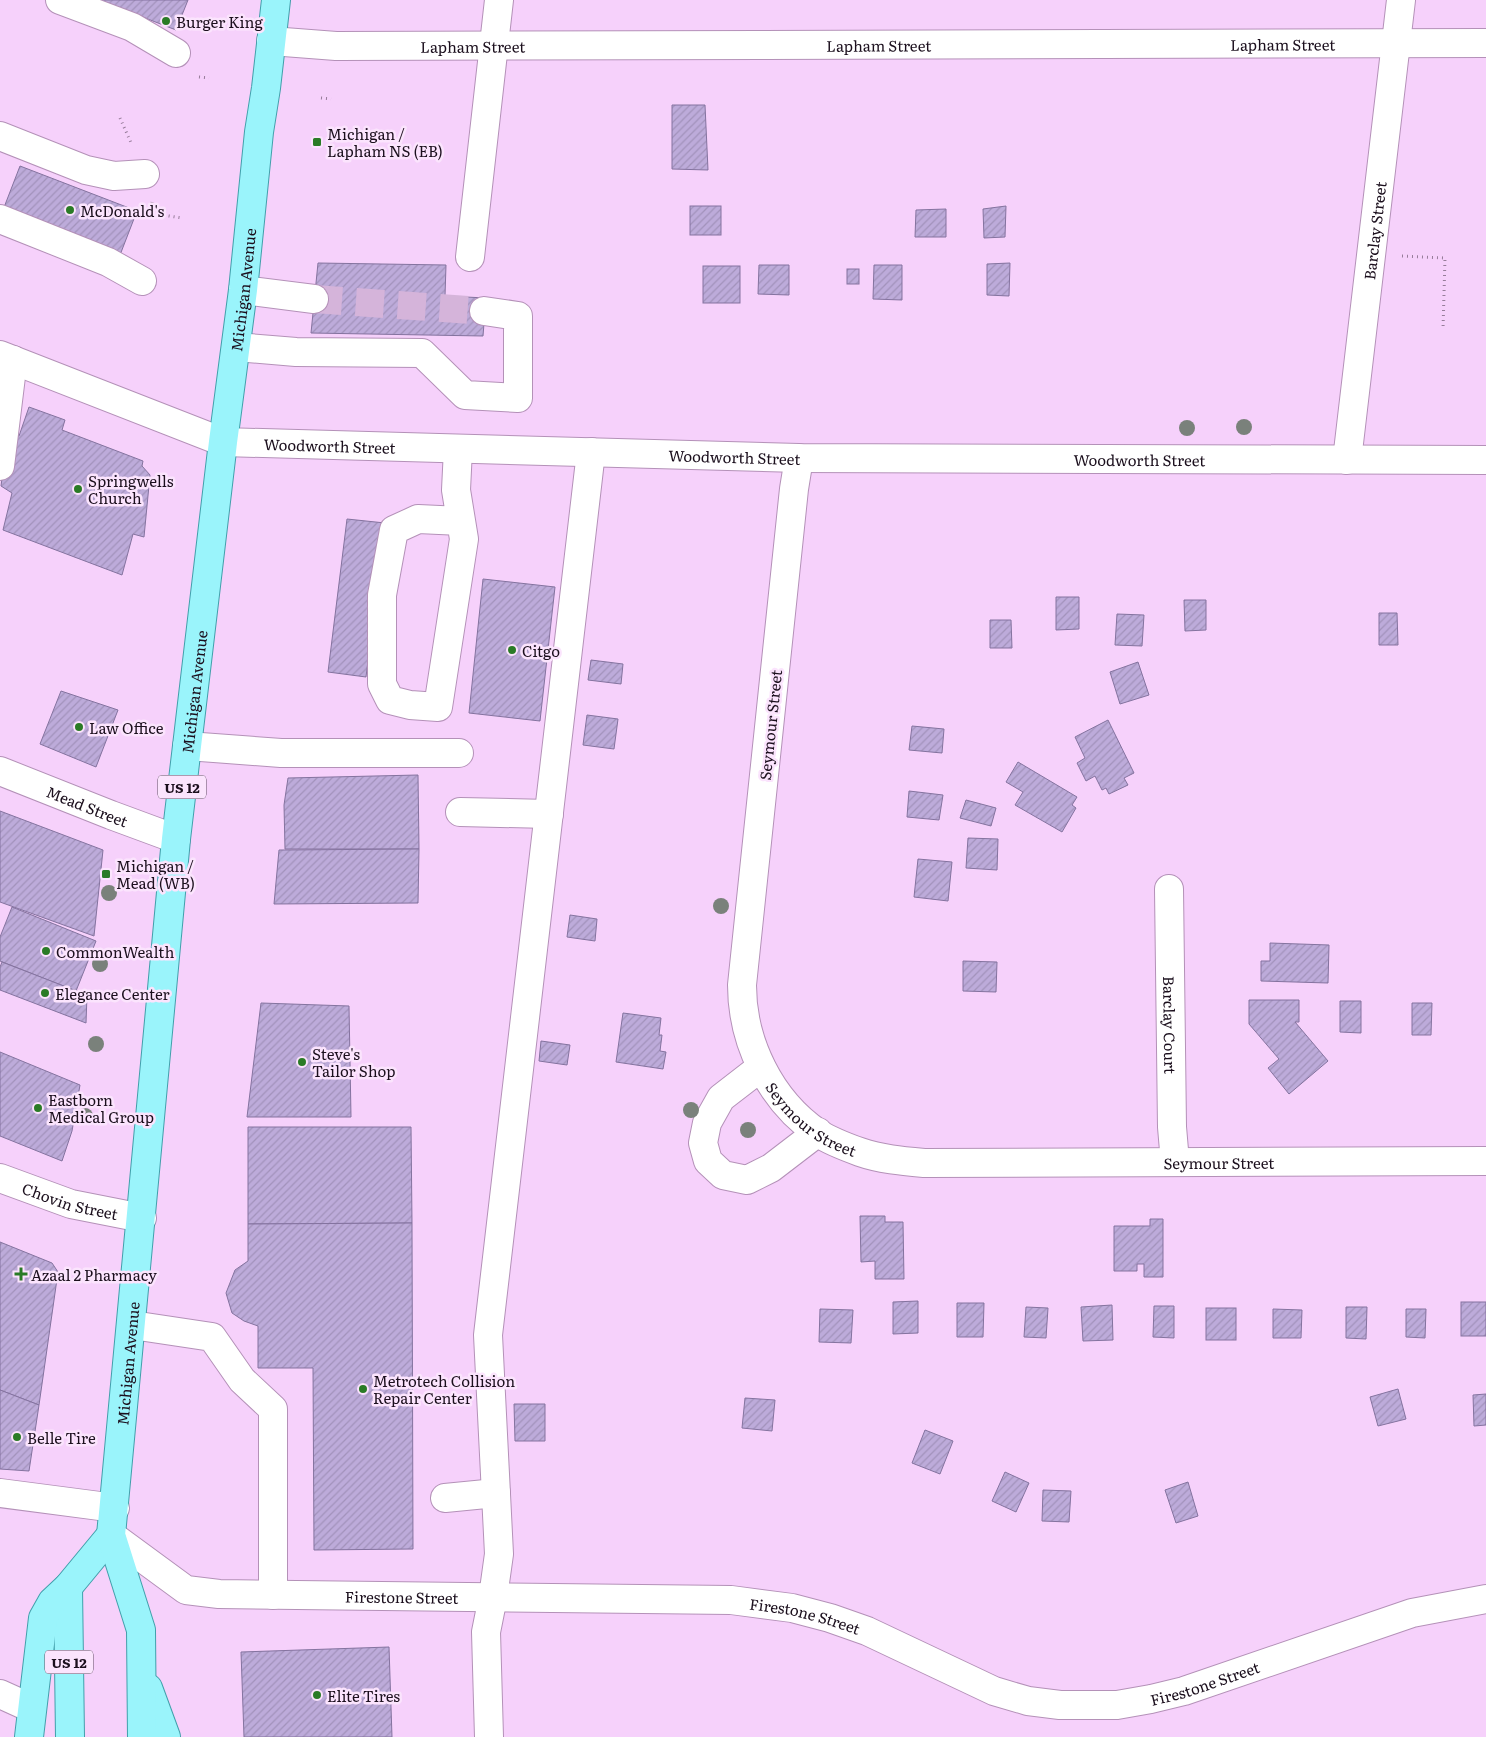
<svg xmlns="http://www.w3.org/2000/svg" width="1486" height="1737" font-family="Literata,serif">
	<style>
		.building { fill: url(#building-hatch); stroke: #84739f }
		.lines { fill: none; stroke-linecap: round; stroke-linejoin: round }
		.minor-tunnel { stroke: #d5b4da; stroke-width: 28; stroke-dasharray: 28 14; stroke-linecap: butt }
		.minor-casing { stroke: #b491b8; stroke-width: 30 }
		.major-casing { stroke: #429fab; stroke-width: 30 }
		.path { stroke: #967c99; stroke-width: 3; stroke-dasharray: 1 4; stroke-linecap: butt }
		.minor { stroke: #fff; stroke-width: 28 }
		.major { stroke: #9af4fb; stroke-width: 28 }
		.tree { fill: #7a817b }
		.poi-dot { fill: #2a7b26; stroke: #fbe4fd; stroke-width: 2 }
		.labels { text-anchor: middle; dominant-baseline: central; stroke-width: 5; stroke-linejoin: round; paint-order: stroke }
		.shield { fill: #fbe4fd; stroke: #5e4f60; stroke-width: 1 }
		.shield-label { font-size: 14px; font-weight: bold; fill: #1b0f1d }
		.poi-label { font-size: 15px; fill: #1b0f1d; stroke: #fbe4fd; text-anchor: start }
		.street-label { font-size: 15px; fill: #1b0f1d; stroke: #fbe4fd }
	</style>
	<defs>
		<pattern id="building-hatch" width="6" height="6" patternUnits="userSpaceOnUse" patternTransform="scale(1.25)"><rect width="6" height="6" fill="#bdabda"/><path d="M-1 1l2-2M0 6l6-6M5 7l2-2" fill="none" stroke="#a292bb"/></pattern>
	</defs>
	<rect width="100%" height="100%" fill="#f6d1fb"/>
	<g class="building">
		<path d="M99,0H188L176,30Z"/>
		<path d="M672,105H705L708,170L672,169Z"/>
		<path d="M20,166L137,211L120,255L3,210Z"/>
		<rect x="690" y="206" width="31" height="29"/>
		<path d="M1006,206L1005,237L984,238L983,209Z"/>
		<path d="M946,209V237H915L916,210Z"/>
		<path d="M318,263L446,265L445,296L486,298L483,336L311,333Z"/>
		<path d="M1010,263L1009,296L987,295V264Z"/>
		<path d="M759,265H789V295L758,294Z"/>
		<path d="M874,265H902V300L873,299Z"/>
		<rect x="703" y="266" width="37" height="37"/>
		<rect x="847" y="269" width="12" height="15"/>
		<path d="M29,407L65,420L62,430L143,461L142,466L150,475L144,537L133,534L122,575L3,530L12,493L1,486L8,433L19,436Z"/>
		<path d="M347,519L385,523L366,677L328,672Z"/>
		<path d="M483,579L555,587L540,721L469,713Z"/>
		<path d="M1056,597H1079V629L1056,630Z"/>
		<path d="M1184,600H1206V630L1185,631Z"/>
		<path d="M1379,613H1397L1398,645H1379Z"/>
		<path d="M1117,614L1144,615L1142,646L1115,645Z"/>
		<path d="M990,620H1011L1012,648H990Z"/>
		<path d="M591,660L623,664L621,684L588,680Z"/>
		<path d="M1138,662L1149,695L1120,704L1110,672Z"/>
		<path d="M61,691L118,710L96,767L40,744Z"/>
		<path d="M587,715L618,719L614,749L583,745Z"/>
		<path d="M1108,720L1134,773L1124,778L1128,785L1109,794L1106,788L1102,790L1095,776L1086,781L1077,763L1085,758L1075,737Z"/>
		<path d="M912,726L944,729L942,753L909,750Z"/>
		<path d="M1018,762L1077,797L1072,805L1076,808L1062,832L1015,805L1023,792L1006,782Z"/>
		<path d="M418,775L419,849H285L284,805L288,778Z"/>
		<path d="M909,791L943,795L939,820L907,817Z"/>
		<path d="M966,800L996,808L991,826L960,818Z"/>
		<path d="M0,811L103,850L94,936L0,902Z"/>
		<path d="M968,838L998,839L997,870L966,868Z"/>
		<path d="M419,849L418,903L274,904L279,850Z"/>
		<path d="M918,859L952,862L948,901L914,897Z"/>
		<path d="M12,907L96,941L76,991L0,961V937Z"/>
		<path d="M570,915L597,919L595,941L567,937Z"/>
		<path d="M1270,943L1329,945L1328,983L1261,981V961H1270Z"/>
		<path d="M963,961L997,962L996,992L963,991Z"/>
		<path d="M2,962L87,995L86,1023L0,990V967Z"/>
		<path d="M1249,1000H1299V1022H1295L1328,1061L1289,1094L1268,1068L1279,1059L1249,1024Z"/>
		<path d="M1340,1001H1361V1033L1340,1032Z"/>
		<path d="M261,1003L349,1006L351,1117H247Z"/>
		<path d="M1412,1003H1432L1431,1035H1412Z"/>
		<path d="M623,1013L661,1018L659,1035H662L660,1051L666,1052L663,1069L616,1062Z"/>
		<path d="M541,1041L570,1045L567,1065L539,1061Z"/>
		<path d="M0,1052L80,1085L72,1131L62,1161L0,1136Z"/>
		<path d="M248,1127H411L412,1223L248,1224Z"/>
		<path d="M860,1216H885V1222H903L904,1279H875V1261L861,1262Z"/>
		<path d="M1150,1219H1163V1277H1144V1264H1137V1271H1114V1226H1150Z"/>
		<path d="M412,1223L413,1549L314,1550L313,1368H258V1326L244,1321L232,1313L226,1293L235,1270L248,1261V1224Z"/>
		<path d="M0,1242L52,1263L58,1272L39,1405L0,1390Z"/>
		<path d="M918,1301V1333L893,1334V1302Z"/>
		<rect x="1461" y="1302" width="25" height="34"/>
		<path d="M957,1303H984L983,1337H957Z"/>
		<path d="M1112,1305L1113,1340L1083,1341L1081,1307Z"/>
		<path d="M1154,1306H1174V1338L1153,1337Z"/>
		<path d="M1026,1307L1048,1308L1046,1338L1024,1337Z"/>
		<path d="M1346,1307H1367L1366,1339L1346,1338Z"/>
		<rect x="1206" y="1308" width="30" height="32"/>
		<path d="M820,1309L853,1310L851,1343L819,1342Z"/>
		<path d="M1273,1309L1302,1310L1301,1338H1273Z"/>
		<path d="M1406,1309H1426L1425,1338L1406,1337Z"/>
		<path d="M1398,1389L1406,1419L1378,1426L1370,1397Z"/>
		<path d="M0,1390L39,1405L29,1471L0,1469Z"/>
		<path d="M1486,1394V1425L1474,1426L1473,1395Z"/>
		<path d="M745,1398L775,1400L772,1431L742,1428Z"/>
		<path d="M514,1404H545V1441H515Z"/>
		<path d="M925,1430L953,1441L940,1474L912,1463Z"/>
		<path d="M1005,1472L1029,1483L1016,1512L992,1501Z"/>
		<path d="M1188,1482L1198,1516L1176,1523L1165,1490Z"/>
		<path d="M1043,1490L1071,1491L1069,1522L1042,1521Z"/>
		<path d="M389,1647L392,1737H244L241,1652Z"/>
	</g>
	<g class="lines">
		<path class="minor-tunnel" d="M314,299L484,311"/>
		<defs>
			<g id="minor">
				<path d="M60,0L132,27L176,53"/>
				<path id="s1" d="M271,41L336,46L1486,43"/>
				<path d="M0,136L86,170L114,176L145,174"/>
				<path d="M0,219L108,262L142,281"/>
				<path d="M470,257L499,0"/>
				<path d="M243,290L314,299"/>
				<path d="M236,347L296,352L422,353L465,395L518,398V316L484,311"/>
				<path id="s2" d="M0,355L223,442L799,458L1486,460"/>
				<path d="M458,449L456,490L464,539L438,707L410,705L390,700L382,684V595L394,530L418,519L461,521"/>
				<path id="s3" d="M799,458L794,489L742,985C742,1042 770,1100 818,1133C830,1141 846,1147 860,1152C880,1159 902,1161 924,1163L1486,1161"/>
				<path id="s4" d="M1347,460L1401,0"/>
				<path d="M0,466L13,360"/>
				<path d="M187,746L281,753H459"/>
				<path id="s5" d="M0,771L111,815L176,839"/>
				<path d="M460,812L549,814"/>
				<path id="s6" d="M1169,889L1172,1127L1175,1162"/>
				<path d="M761,1067L721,1098L707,1123L703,1143L708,1161L723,1175L747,1180L771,1168L818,1132"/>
				<path id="s7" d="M0,1178L71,1204L142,1218"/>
				<path d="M132,1325L212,1337L242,1380L273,1409V1595"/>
				<path d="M0,1493L115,1508"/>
				<path d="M445,1498L496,1493"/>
				<path id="s8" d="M111,1535L186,1590L219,1594L731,1600L792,1608L830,1618L867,1631L994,1691L1028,1701L1060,1705H1117L1151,1699L1184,1691L1412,1613L1486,1599"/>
				<path d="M0,1694L31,1708"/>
				<path d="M489,1737L486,1632L493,1597L499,1554L488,1335L591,452"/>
			</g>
			<g id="major">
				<path d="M68,1587L70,1737"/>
				<path d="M148,1688L166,1737"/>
				<path d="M29,1737L43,1618L52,1602L68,1587L111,1535"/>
				<path id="s9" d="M142,1737L141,1630L111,1535L176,839L223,442L243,290L259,132L266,88L276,0"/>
			</g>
		</defs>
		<use href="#minor" class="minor-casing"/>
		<use href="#major" class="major-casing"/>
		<g class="path">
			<path d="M199,77L209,78"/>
			<path d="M321,98L331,99"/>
			<path d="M120,118L132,145"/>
			<path d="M152,202L150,213L182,218"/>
			<path d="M1402,256L1445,258L1443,329"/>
		</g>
		<use href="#minor" class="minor"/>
		<use href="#major" class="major"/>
	</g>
	<g class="tree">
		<circle cx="1244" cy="427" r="8"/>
		<circle cx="1187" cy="428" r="8"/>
		<circle cx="109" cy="893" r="8"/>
		<circle cx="721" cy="906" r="8"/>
		<circle cx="100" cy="964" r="8"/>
		<circle cx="96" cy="1044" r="8"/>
		<circle cx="691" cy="1110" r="8"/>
		<circle cx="85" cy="1116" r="8"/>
		<circle cx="748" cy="1130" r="8"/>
	</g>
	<g class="poi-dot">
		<circle cx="166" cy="21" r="5"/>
		<rect x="312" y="137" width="10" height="10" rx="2.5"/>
		<circle cx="70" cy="210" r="5"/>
		<circle cx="78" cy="489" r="5"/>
		<circle cx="512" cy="650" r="5"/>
		<circle cx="79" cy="727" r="5"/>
		<rect x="101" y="869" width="10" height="10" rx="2.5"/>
		<circle cx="46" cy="951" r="5"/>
		<circle cx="45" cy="993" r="5"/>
		<circle cx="302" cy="1062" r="5"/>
		<circle cx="38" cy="1108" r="5"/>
		<path d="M18.5 1266.5h5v5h5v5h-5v5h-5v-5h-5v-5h5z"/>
		<circle cx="363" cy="1389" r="5"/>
		<circle cx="17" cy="1437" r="5"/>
		<circle cx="317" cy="1695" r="5"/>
	</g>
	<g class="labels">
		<g class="shield">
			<rect x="158" y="775.5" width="48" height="23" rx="4"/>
			<rect x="45" y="1650.5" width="48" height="23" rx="4"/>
		</g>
		<g class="shield-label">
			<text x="182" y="787">US 12</text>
			<text x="69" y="1662">US 12</text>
		</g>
		<g class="poi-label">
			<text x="176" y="21">Burger King</text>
			<text x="327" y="133">Michigan /<tspan x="327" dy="17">Lapham NS (EB)</tspan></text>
			<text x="80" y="210">McDonald's</text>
			<text x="88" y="480">Springwells<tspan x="88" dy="17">Church</tspan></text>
			<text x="522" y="650">Citgo</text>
			<text x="89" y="727">Law Office</text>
			<text x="116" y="865">Michigan /<tspan x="116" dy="17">Mead (WB)</tspan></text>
			<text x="56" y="951">CommonWealth</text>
			<text x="55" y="993">Elegance Center</text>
			<text x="312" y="1053">Steve's<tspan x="312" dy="17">Tailor Shop</tspan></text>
			<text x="48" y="1099">Eastborn<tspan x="48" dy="17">Medical Group</tspan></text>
			<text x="31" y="1274">Azaal 2 Pharmacy</text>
			<text x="373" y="1380">Metrotech Collision<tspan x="373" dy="17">Repair Center</tspan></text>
			<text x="27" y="1437">Belle Tire</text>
			<text x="327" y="1695">Elite Tires</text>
		</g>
		<g class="street-label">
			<text stroke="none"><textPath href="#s1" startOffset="1012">Lapham Street</textPath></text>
			<text stroke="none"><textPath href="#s1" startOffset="608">Lapham Street</textPath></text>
			<text stroke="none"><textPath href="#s1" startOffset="202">Lapham Street</textPath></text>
			<text stroke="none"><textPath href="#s4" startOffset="231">Barclay Street</textPath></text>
			<text stroke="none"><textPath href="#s9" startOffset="1459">Michigan Avenue</textPath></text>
			<text stroke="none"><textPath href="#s2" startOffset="346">Woodworth Street</textPath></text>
			<text stroke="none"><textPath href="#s2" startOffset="751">Woodworth Street</textPath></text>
			<text stroke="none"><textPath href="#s2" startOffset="1156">Woodworth Street</textPath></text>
			<text stroke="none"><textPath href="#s9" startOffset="1054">Michigan Avenue</textPath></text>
			<text transform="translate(770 725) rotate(-84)">Seymour Street</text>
			<text stroke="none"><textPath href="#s5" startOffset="94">Mead Street</textPath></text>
			<text stroke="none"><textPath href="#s6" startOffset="136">Barclay Court</textPath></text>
			<text stroke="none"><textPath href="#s3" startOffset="689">Seymour Street</textPath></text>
			<text stroke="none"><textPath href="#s3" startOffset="1109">Seymour Street</textPath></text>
			<text stroke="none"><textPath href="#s7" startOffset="74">Chovin Street</textPath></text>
			<text stroke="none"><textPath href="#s9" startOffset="379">Michigan Avenue</textPath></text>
			<text stroke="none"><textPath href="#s8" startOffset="309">Firestone Street</textPath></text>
			<text stroke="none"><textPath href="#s8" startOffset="714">Firestone Street</textPath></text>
			<text stroke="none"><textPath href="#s8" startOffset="1134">Firestone Street</textPath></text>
		</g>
	</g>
</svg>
